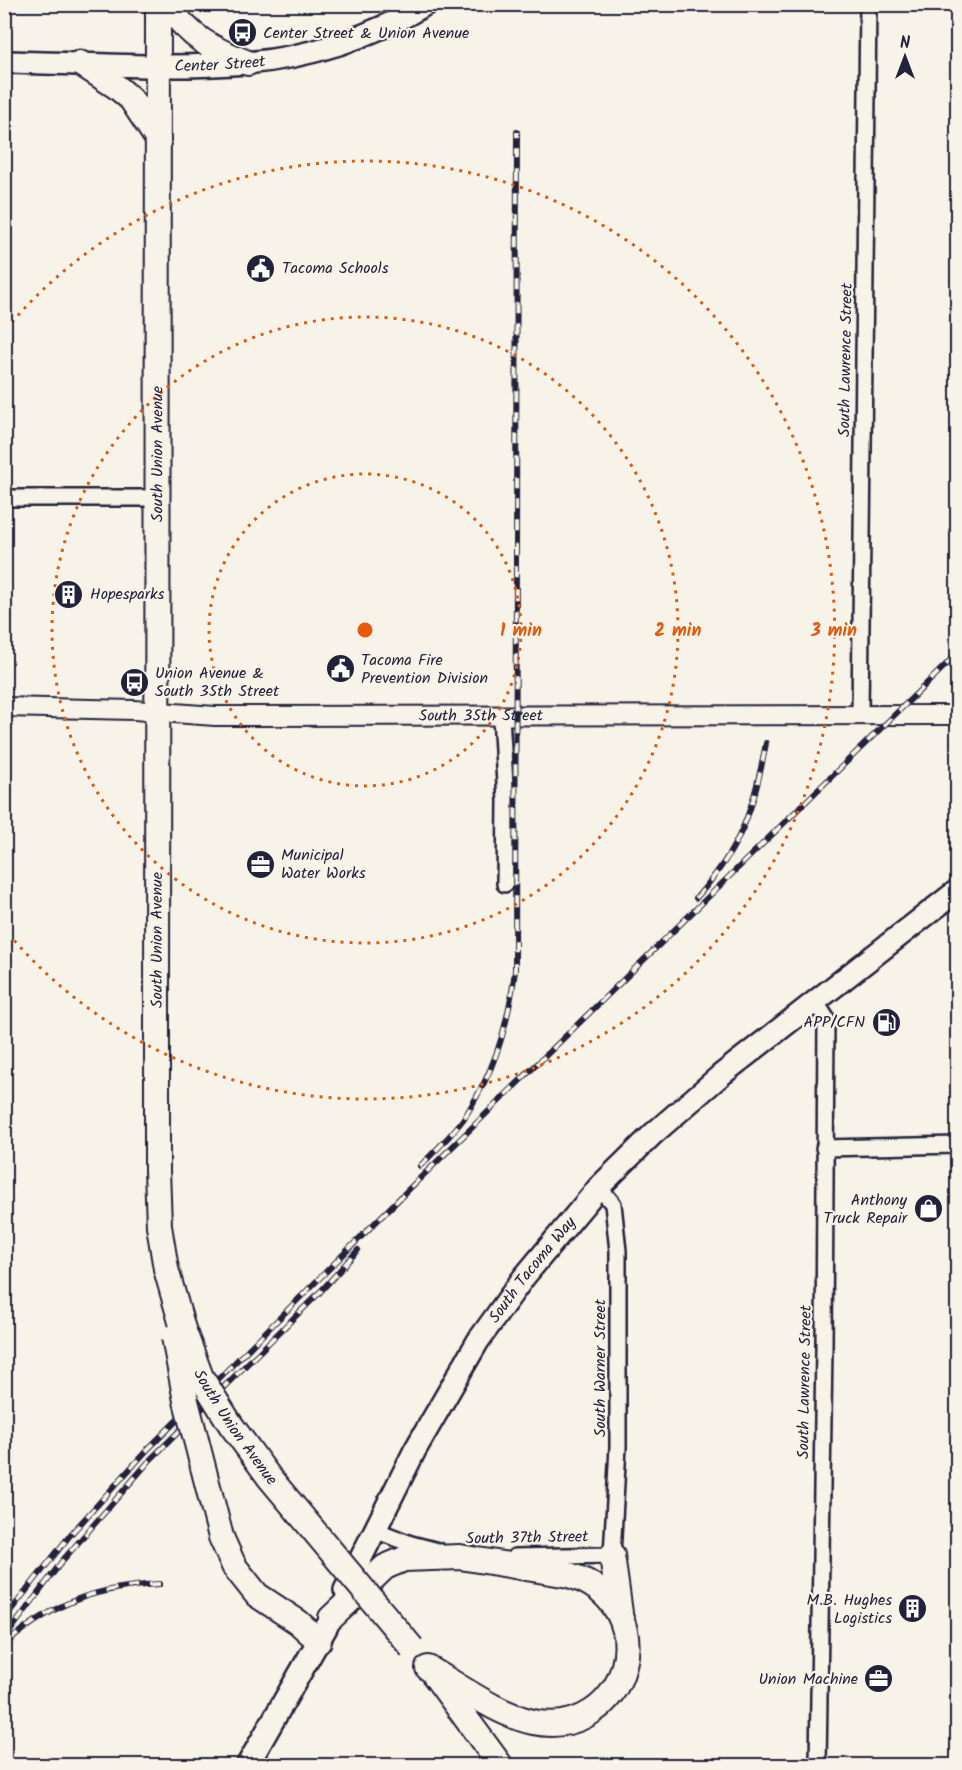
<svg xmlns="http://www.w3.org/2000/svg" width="962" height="1770" font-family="Kalam,sans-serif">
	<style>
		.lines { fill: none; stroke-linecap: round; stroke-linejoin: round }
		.minor-casing { stroke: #22223b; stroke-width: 20 }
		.tertiary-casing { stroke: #22223b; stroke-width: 22 }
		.secondary-casing { stroke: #22223b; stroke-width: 26 }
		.primary-casing { stroke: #22223b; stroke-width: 28 }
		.minor { stroke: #f7f3e8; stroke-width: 15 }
		.tertiary { stroke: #f7f3e8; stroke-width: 18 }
		.secondary { stroke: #f7f3e8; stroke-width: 21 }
		.primary { stroke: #f7f3e8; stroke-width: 24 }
		.rail-casing { stroke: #22223b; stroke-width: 6 }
		.rail { stroke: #f7f3e8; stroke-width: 4; stroke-dasharray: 11; stroke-linecap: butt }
		.primary-bridge-casing { stroke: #22223b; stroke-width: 28; stroke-linecap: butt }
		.primary-bridge { stroke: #f7f3e8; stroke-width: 24 }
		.ring { fill: none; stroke: #e8590c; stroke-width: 3; stroke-dasharray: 3 6 }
		.labels { text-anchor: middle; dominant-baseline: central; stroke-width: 4.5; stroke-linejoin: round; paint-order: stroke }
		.poi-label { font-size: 16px; fill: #22223b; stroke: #f7f3e8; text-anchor: start }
		.street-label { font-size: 16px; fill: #22223b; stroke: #f7f3e8 }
		.centre { fill: #e8590c; stroke: #f7f3e8; stroke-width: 3 }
		.ring-label { font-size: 18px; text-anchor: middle; font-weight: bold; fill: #e8590c; stroke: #f7f3e8; stroke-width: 4.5; stroke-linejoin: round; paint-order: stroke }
	</style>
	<rect width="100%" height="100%" fill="#f7f3e8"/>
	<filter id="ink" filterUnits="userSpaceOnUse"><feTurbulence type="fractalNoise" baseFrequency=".0167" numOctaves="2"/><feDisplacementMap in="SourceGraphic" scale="12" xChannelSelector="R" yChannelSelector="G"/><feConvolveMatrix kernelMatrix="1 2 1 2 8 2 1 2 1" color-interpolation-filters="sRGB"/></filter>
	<g filter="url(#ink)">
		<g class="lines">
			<defs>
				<g id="minor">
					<path d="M4,498H157"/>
					<path d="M860,715L868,4"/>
					<path d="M501,716L506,801L505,884"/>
					<path d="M815,1001L826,1018L824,1348L818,1766"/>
					<path d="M824,1148L958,1145"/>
					<path d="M375,1530L411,1544L438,1551"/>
					<path d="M515,1557L612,1555L618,1447V1251L613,1204L599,1187"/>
				</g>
				<g id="tertiary">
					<path id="s1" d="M4,707L134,710L215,716L958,715"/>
				</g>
				<g id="secondary">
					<path id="s2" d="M4,62C84,63 167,70 246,63C307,58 373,37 426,4"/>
					<path id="s3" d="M345,1590L415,1450L478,1341L524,1277L599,1187L653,1134L721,1075L958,890"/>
					<path d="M247,1766L327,1626"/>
				</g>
				<g id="primary">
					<path d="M166,4C191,38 211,49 248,63"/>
					<path d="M80,63L117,87L131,99L158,140"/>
					<path id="s4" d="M157,1009L158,4"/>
					<path d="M221,1537L234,1566L257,1595L298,1622L319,1641"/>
					<path d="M612,1555L620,1613"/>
					<path d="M331,1618L385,1567L404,1559L460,1557L569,1575C668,1605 628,1741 533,1722C499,1715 458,1685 428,1668"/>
					<path d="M435,1676L501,1766"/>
				</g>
			</defs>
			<use href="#minor" class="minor-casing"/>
			<use href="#tertiary" class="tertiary-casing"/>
			<use href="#secondary" class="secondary-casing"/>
			<use href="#primary" class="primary-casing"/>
			<use href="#minor" class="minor"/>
			<use href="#tertiary" class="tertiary"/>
			<use href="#secondary" class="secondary"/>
			<use href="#primary" class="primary"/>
			<defs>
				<g id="rail">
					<path d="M696,898C741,848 754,809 766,743"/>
					<path d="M420,1166C434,1152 449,1138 461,1122C467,1115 471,1106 476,1098C499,1058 509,1017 515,971L517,132"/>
					<path d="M4,1619L71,1534L148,1449L408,1190L958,653"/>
					<path d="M4,1639L63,1560L151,1459L321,1291L358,1250"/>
					<path d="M9,1641C57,1601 98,1587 160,1584"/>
				</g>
			</defs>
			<use href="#rail" class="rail-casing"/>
			<use href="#rail" class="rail"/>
			<defs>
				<g id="primary-bridge">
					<path id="s5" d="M157,1009V1170L159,1226L166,1269L183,1329L201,1377L231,1425L269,1477L412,1648"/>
					<path d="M174,1337L186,1401L221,1537"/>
				</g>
			</defs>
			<use href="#primary-bridge" class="primary-bridge-casing"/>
			<use href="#primary-bridge" class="primary-bridge"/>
		</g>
	</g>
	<g class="ring">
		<circle cx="365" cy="630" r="156"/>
		<circle cx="365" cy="630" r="313"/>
		<path d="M6 329A469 469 0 1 1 6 931"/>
	</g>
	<defs>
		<symbol id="bus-disc" viewBox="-11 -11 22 22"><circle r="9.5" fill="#22223b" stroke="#f7f3e8"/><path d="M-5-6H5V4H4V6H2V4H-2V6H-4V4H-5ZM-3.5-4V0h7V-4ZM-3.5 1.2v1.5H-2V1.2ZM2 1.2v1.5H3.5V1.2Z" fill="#fff"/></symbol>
		<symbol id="civic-disc" viewBox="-11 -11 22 22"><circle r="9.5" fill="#22223b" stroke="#f7f3e8"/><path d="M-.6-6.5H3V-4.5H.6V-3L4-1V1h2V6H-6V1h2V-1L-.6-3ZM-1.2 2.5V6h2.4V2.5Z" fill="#fff"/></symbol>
		<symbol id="building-disc" viewBox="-11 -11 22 22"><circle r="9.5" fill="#22223b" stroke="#f7f3e8"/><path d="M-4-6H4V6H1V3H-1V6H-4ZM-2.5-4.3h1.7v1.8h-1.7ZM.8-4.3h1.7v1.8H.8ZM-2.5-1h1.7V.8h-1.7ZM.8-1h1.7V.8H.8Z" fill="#fff"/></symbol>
		<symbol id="office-disc" viewBox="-11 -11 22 22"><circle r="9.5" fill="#22223b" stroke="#f7f3e8"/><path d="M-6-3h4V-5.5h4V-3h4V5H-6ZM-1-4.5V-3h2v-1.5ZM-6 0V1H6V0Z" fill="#fff"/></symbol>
		<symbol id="fuel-disc" viewBox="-11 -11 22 22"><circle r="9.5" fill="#22223b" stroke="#f7f3e8"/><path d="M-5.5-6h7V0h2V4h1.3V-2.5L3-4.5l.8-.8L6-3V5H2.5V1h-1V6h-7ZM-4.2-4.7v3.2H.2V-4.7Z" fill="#fff"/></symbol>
		<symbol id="shop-disc" viewBox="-11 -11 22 22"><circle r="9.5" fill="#22223b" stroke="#f7f3e8"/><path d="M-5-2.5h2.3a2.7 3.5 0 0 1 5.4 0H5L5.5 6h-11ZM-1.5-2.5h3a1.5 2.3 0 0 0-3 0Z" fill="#fff"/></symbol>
	</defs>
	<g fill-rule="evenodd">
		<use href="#bus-disc" x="226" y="16" width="33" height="33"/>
		<use href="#civic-disc" x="244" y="252" width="33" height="33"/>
		<use href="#building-disc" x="52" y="578" width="33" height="33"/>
		<use href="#civic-disc" x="324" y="652" width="33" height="33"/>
		<use href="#bus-disc" x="118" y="666" width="33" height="33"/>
		<use href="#office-disc" x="244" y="848" width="33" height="33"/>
		<use href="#fuel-disc" x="870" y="1006" width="33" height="33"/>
		<use href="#shop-disc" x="912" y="1192" width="33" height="33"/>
		<use href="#building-disc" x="896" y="1592" width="33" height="33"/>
		<use href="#office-disc" x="862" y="1662" width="33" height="33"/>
	</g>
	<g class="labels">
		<g class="poi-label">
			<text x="263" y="33">Center Street &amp; Union Avenue</text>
			<text x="282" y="268">Tacoma Schools</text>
			<text x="90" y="594">Hopesparks</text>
			<text x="361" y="660">Tacoma Fire<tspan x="361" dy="18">Prevention Division</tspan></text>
			<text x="155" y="673">Union Avenue &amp;<tspan x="155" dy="18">South 35th Street</tspan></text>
			<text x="281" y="855">Municipal<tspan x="281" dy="18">Water Works</tspan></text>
			<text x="865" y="1022" text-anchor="end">APP/CFN</text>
			<text x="907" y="1200" text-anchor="end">Anthony<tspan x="907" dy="18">Truck Repair</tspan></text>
			<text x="892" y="1600" text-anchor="end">M.B. Hughes<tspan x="892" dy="18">Logistics</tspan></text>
			<text x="858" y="1679" text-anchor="end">Union Machine</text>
		</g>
		<g class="street-label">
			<text stroke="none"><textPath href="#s2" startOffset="216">Center Street</textPath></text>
			<text transform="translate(846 360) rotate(-89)">South Lawrence Street</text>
			<text stroke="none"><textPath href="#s4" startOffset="555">South Union Avenue</textPath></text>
			<text stroke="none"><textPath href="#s1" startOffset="477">South 35th Street</textPath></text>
			<text stroke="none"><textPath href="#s4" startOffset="69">South Union Avenue</textPath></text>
			<text stroke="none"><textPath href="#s3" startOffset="372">South Tacoma Way</textPath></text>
			<text transform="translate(600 1368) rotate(-90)">South Warner Street</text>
			<text transform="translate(805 1382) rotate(-89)">South Lawrence Street</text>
			<text stroke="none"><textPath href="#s5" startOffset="435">South Union Avenue</textPath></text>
			<text transform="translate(527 1538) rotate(-1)">South 37th Street</text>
		</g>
	</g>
	<circle cx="365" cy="630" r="9" class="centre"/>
	<g class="ring-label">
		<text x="521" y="636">1 min</text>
		<text x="678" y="636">2 min</text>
		<text x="834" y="636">3 min</text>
	</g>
	<rect width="962" height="1770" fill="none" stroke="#f7f3e8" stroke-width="24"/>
	<rect x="12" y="12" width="938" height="1746" fill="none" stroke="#22223b" stroke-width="2" filter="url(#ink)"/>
	<g transform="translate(905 57)" stroke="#f7f3e8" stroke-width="4.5" paint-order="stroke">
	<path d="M0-4.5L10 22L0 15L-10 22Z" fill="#22223b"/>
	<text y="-9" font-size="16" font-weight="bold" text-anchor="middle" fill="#22223b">N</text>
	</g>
</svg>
